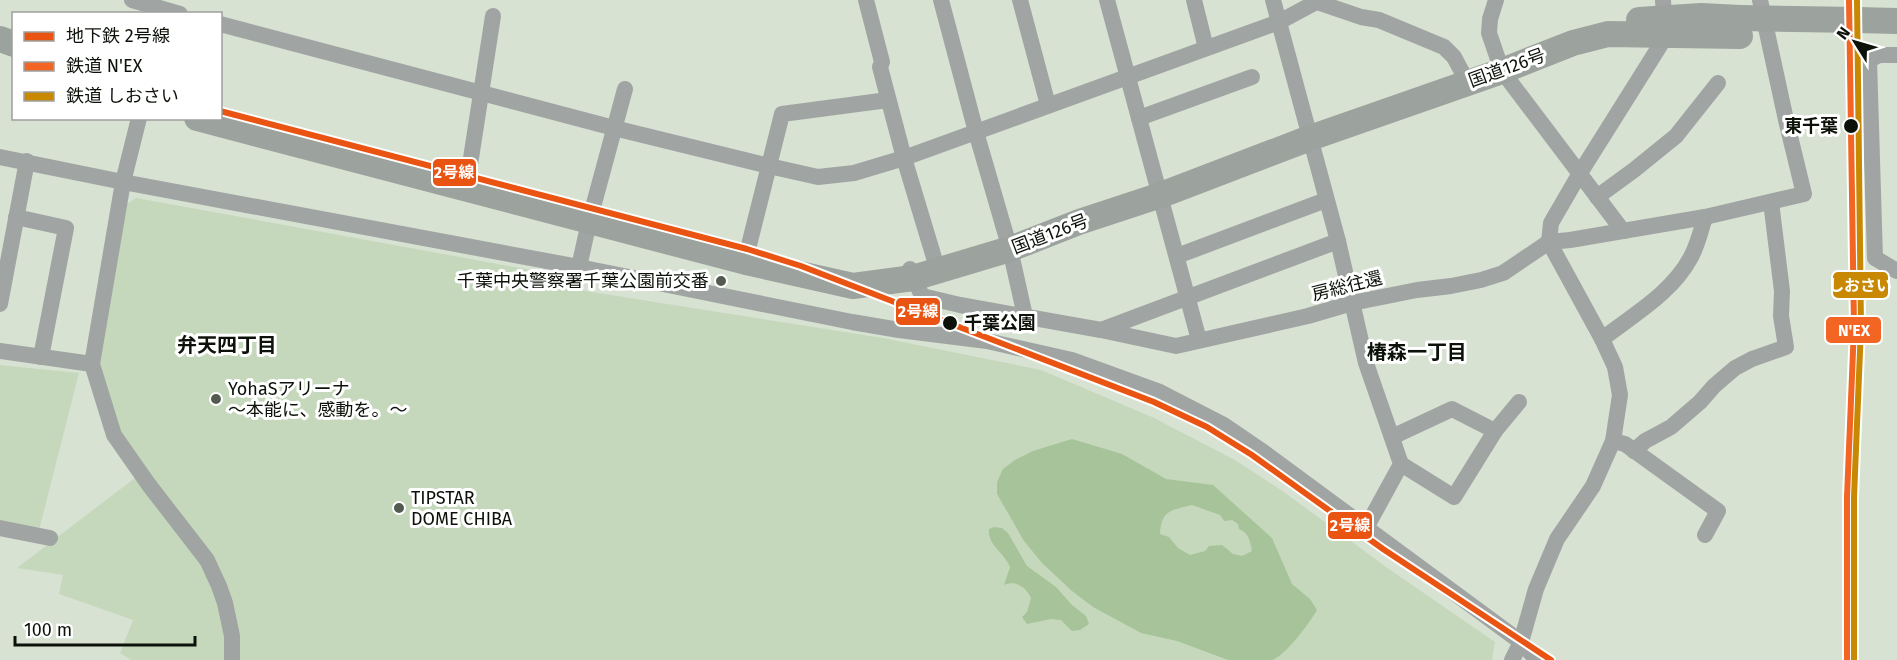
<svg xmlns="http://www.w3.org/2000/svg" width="1897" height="660" font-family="'Fira Sans','Noto Sans JP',sans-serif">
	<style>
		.green { fill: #c5d8bc }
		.water { fill: #a7c39a; fill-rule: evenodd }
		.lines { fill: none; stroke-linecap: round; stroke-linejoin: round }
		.minor { stroke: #a0a5a3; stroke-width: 16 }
		.highway { stroke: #9ca29d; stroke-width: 26 }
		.highway-bridge { stroke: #9ca29d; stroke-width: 26 }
		.rail-1-casing { stroke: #fff; stroke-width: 10 }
		.rail-2-casing { stroke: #fff; stroke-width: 10 }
		.rail-1 { stroke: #f26522; stroke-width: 6 }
		.rail-2 { stroke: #c88802; stroke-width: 6 }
		.metro-1-casing { stroke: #fff; stroke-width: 10 }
		.metro-1 { stroke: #ea5413; stroke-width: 6 }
		.stop-dot { fill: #0c1209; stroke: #fff; stroke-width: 2 }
		.poi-dot { fill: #535b50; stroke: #fff; stroke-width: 2 }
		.labels { text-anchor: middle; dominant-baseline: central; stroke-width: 6; stroke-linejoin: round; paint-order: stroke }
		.street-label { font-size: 18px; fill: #0c1209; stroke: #fff }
		.stop-label { font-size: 18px; font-weight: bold; fill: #0c1209; stroke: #fff; text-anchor: end }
		.poi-label { font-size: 18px; fill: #0c1209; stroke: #fff; text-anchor: start }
		.neighbourhood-label { font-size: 20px; font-weight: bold; fill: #0c1209; stroke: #fff }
		.line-badge { stroke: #fff; stroke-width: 2 }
		.badge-label { font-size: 16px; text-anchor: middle; font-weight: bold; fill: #fff }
	</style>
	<rect width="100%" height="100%" fill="#d8e2d3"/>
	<g class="green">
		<path d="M136,198L531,270L579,290L883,338L1041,370L1152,417L1235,460L1281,490L1389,569L1495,642L1492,660H131L120,653L133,620L59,594L63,575L17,568L144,471L128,451L98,369L127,204Z"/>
		<path d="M0,365L79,373L39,530L0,522Z"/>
	</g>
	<g class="water">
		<path d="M1072,439L1122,454L1166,479L1213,485L1272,538L1292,584L1310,599L1317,610C1308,625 1288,652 1273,660H1228L1177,641L1141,633L1093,607L1072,591L1042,563L1024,541L997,494V482L1003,469L1015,460L1033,451ZM1192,505L1220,515L1224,521L1232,520L1238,524L1239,529C1249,533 1250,541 1252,551L1242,556L1233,554L1222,545L1209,546L1205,551L1190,555L1178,548L1169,537L1160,534C1161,510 1172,510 1192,505Z"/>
		<path d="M994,527L1002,528L1008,533L1027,566L1056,587L1072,605L1086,616L1089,624L1080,630L1072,631L1061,620L1051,619L1027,624L1022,617L1027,612L1031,598C1026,587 1016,580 1004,585L1010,567C1004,552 987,545 989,529Z"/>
	</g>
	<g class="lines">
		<g class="minor">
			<path d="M132,0L180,14"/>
			<path d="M866,0L882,62L880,67L904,158L935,261"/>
			<path d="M941,0L976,132L1010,249L1025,316"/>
			<path d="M1020,0L1048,105"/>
			<path d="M1107,0L1199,340"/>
			<path d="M1194,0L1206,48"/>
			<path d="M1273,0L1338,241L1366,363L1401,464L1366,528"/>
			<path d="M1496,0L1490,19L1489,33L1502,71L1623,231"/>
			<path d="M1317,2L1361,17L1379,20L1444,47L1454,57L1462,72"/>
			<path d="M220,24L614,128L769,166L818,177L854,173L904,158L1279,22L1320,0"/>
			<path d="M1897,55H1879L1869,60L1875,258L1897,271"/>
			<path d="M1139,118L1252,77"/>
			<path d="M0,157L123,182L579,267L852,322L899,330L987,341L1072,360L1160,392L1224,425L1262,451L1521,642L1537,660"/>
			<path d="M469,171L493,16"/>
			<path d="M1597,197L1634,170L1676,136L1718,83"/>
			<path d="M16,217L66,228L41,357"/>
			<path d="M749,245L782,114L888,100"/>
			<path d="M1177,256L1326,200"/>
			<path d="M579,267L589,222L625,89"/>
			<path d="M910,269L922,296L960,305L1101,330L1176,346L1308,316L1352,303L1417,290L1451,286L1481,280L1503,273L1549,242L1570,240L1705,217L1804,194L1786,120L1760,0"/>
			<path d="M0,304L27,161"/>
			<path d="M1101,330L1338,241"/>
			<path d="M1602,339C1633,315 1672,293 1691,257C1698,244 1701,230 1705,217"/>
			<path d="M0,351L92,364L123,182L139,118"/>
			<path d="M92,364L114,435L149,485L207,560L219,586L225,603L232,636V660"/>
			<path d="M1392,437L1452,409L1495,431L1519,402"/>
			<path d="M1613,441L1625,444L1718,511L1705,535"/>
			<path d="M1634,451L1645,441L1671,427L1700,402L1714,386L1735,368L1752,359L1786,347L1781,316L1782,291L1771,202"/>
			<path d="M1401,464L1454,497L1495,431"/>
			<path d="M0,528L50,538"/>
			<path d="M1512,660L1521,642L1536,589L1557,539L1593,486L1613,441L1620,395L1615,367L1602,339L1549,242L1551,223L1580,173L1661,44L1664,18L1663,0"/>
		</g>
		<g class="highway">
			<path d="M1639,20L1701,16L1740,18"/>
			<path d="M1857,20L1897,21"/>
			<path d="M0,39L14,44"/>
			<path d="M197,118L746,262L853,286L913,278L1010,249L1079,222L1161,195L1310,138L1502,71L1573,43L1608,34L1740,36"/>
		</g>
		<path class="highway-bridge" d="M1740,18L1857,20"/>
		<defs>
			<path id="rail-1" d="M1847,660V497L1854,327L1849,0"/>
			<path id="rail-2" d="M1854,660V497L1861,327L1857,0"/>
		</defs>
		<use href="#rail-1" class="rail-1-casing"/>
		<use href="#rail-2" class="rail-2-casing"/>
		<use href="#rail-1" class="rail-1"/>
		<use href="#rail-2" class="rail-2"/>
		<defs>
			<path id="metro-1" d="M220,111L747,249L801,266L1154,402L1207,427L1252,455L1383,549L1551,660"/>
		</defs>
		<use href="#metro-1" class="metro-1-casing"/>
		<use href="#metro-1" class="metro-1"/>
	</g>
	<g class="stop-dot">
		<circle cx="1851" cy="126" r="8"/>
		<circle cx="950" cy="323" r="8"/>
	</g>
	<g class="poi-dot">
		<circle cx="721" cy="281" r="6"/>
		<circle cx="216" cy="399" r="6"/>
		<circle cx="399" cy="508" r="6"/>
	</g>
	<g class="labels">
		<g class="street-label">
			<text transform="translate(1507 68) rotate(-20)">国道126号</text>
			<text transform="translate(1050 234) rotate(-21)">国道126号</text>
			<text transform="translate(1347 286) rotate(-14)">房総往還</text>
		</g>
		<g class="stop-label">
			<text x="1838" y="126">東千葉</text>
			<text x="964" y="323" text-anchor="start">千葉公園</text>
		</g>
		<g class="poi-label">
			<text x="709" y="281" text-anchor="end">千葉中央警察署千葉公園前交番</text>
			<text x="228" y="389">YohaSアリーナ<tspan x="228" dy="21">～本能に、感動を。～</tspan></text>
			<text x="411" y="498">TIPSTAR<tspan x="411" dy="21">DOME CHIBA</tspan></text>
		</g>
		<g class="neighbourhood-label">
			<text x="227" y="345">弁天四丁目</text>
			<text x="1417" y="352">椿森一丁目</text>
		</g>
	</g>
	<g class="line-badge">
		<rect x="432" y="158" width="45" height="29" rx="6" fill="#ea5413"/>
		<rect x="1832" y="271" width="57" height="28" rx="6" fill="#c88802"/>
		<rect x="895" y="297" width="46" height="29" rx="6" fill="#ea5413"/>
		<rect x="1825" y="316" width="57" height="28" rx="6" fill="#f26522"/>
		<rect x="1327" y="511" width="46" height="29" rx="6" fill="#ea5413"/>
	</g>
	<g class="badge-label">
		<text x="454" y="178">2号線</text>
		<text x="1860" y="291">しおさい</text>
		<text x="918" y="317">2号線</text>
		<text x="1854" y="336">N'EX</text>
		<text x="1350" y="531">2号線</text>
	</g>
	<rect x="12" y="12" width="210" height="108" fill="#ffffff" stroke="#9ea09d" stroke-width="1.5"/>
	<rect x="24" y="32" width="30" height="9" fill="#ea5413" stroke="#9ea09d" stroke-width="1.5"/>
	<text x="66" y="42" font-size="18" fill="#0c1209">地下鉄 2号線</text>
	<rect x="24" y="62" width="30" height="9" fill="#f26522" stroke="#9ea09d" stroke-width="1.5"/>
	<text x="66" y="72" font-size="18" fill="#0c1209">鉄道 N'EX</text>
	<rect x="24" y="92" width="30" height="9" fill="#c88802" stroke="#9ea09d" stroke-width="1.5"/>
	<text x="66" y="102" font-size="18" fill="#0c1209">鉄道 しおさい</text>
	<g transform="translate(1855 42) rotate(307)" stroke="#ffffff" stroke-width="4.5" paint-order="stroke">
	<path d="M0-4.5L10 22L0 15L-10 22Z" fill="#0c1209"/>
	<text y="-9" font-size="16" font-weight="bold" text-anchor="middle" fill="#0c1209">N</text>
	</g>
	<path d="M15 636v9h180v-9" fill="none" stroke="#0c1209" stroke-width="3"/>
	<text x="24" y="636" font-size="18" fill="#0c1209" stroke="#ffffff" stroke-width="4.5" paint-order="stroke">100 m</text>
</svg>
